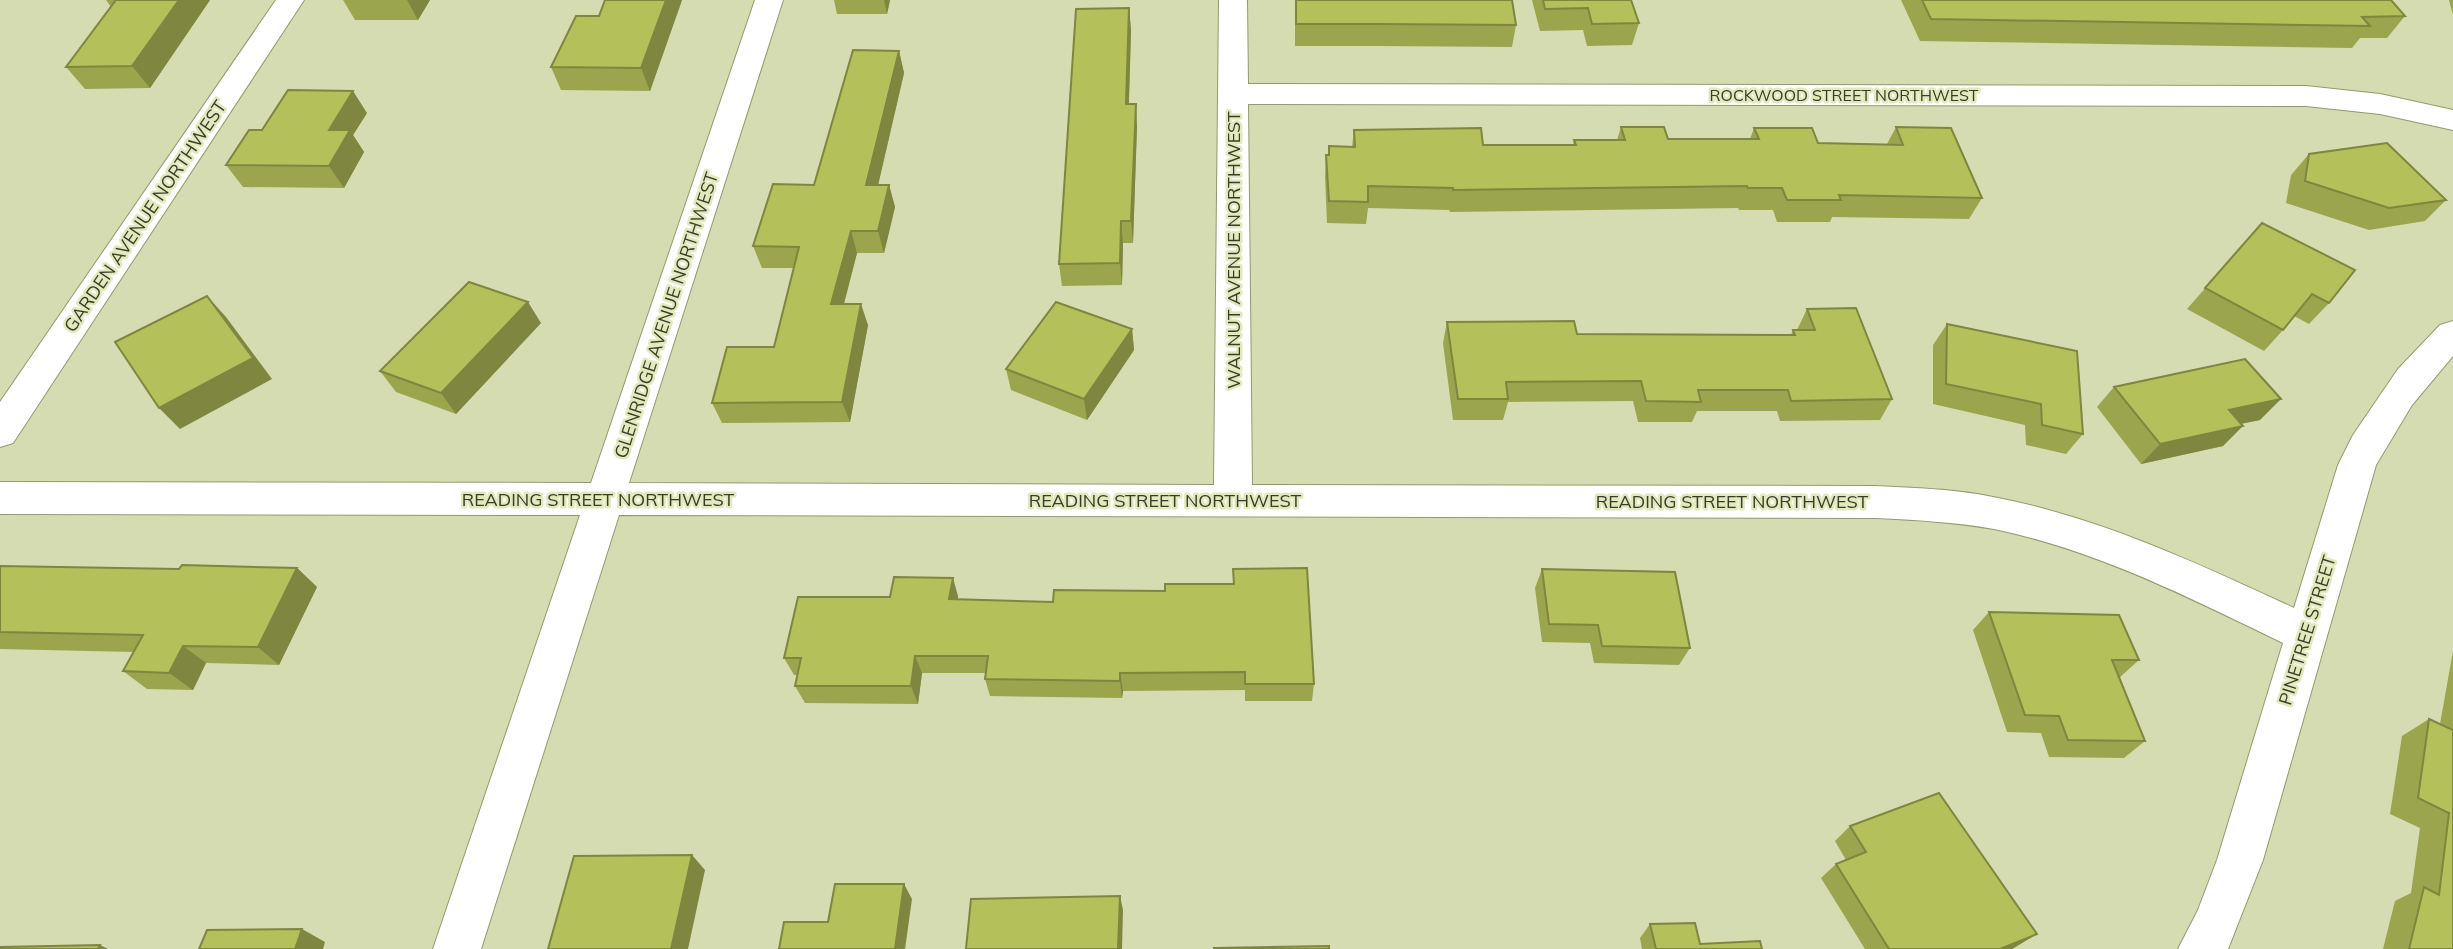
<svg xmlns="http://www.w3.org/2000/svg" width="2453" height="949" font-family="Mulish,sans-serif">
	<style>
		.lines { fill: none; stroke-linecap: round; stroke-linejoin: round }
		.minor-casing { stroke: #939a70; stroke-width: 2 }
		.minor { fill: #fff; fill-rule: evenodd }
		.wall { fill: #9ba54d }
		.shaded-wall { fill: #7e863f }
		.building { fill: #b4c05a; stroke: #7e863f; stroke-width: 2 }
		.labels { text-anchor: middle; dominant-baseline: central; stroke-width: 5; stroke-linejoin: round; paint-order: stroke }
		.far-street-label { font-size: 16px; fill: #393c2a; stroke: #e2eabd }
		.street-label { font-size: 18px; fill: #393c2a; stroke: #e2eabd }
	</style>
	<rect width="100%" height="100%" fill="#d5dcb1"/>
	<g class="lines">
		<defs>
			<g id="minor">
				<path d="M276,0H304L13,443L0,447V402Z"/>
				<path d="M755,0H783L629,483L1214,485L1219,0H1247L1248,84L2306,86L2380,94L2453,110V130L2380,114L2306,106L1248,104L1252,485L1876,486C1915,488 1955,489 1993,497C2099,517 2197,563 2294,608L2338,465L2353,435L2398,369L2440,325L2453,321V356L2412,405L2376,465L2263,860L2228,949H2178L2198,910L2217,860L2283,643C2190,598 2096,550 1994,529C1955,522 1915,520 1876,518L619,515L481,949H433L580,515L0,514V482L591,483Z"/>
			</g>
		</defs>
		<use href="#minor" class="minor-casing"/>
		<use href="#minor" class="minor"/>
	</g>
	<g class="wall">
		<path d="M106,0H210L150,88L85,89L66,67L111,7Z"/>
		<path d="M343,0H430L418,20H355Z"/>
		<path d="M682,0L650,91L561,90L551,67L599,16Z"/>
		<path d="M834,0H890L887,14H837Z"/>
		<path d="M1295,0H1512L1516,25L1512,47L1377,46H1295Z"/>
		<path d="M1532,0H1631L1639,23L1632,45L1587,46L1583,30L1540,31Z"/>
		<path d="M1901,0H2391L2405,16L2387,38H2360L2352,48L1920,41Z"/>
		<path d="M2449,0H2453V15Z"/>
		<path d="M1129,8L1131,30L1129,104L1137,126L1133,243H1123L1122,285L1062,286L1059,264Z"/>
		<path d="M899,51L904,73L878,185H889L895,207L884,253H857L844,304L868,325L850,422L722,423L712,403L774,347L794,268H762L753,246L814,185Z"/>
		<path d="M367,113L353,135L364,152L344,188L243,187L226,165L262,130Z"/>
		<path d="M1621,127L1668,139H1750L1754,128L1818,143L1887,144L1896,127L1982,198L1969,219L1832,217L1830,222H1777L1773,210H1739L1738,208L1450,212L1449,210L1368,208L1366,224L1327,223L1325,177L1326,155H1328L1329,146L1352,147L1354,130L1483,145H1573L1574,140H1617Z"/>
		<path d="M2309,154L2446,200L2425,221L2369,230L2286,203L2291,175Z"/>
		<path d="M2262,223L2329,303L2309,324L2294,316L2283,330L2264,351L2187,309Z"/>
		<path d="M1807,309L1892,399L1880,420L1780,421L1777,411H1697L1692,422H1638L1633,401L1508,402L1503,420H1453L1443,343L1447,322L1577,334L1791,335L1793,330H1797Z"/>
		<path d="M541,323L456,414L396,392L380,371Z"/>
		<path d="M1947,324L2083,434L2066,454L2026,445L2025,425L1933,404V345Z"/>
		<path d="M1132,329L1134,350L1087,420L1011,390L1006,369Z"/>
		<path d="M2114,387L2260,420L2241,424L2223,446L2141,464L2097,407Z"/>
		<path d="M0,566L179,569L297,568L317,587L279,665L206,663L193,690L147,689L123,671L133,652L0,649Z"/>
		<path d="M1233,569L1314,684L1312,701H1245V690L1123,691L1122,698L990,696L985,679L986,673H922L918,704L805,703L795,686L797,675H794L784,658L890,597L958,596V600L1053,602L1233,584Z"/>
		<path d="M1542,569L1690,648L1679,665L1594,663L1590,643L1542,642L1535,588Z"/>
		<path d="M1989,612L2139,660L2119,678L2145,741L2124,758L2049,757L2041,733L2007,732L1973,630Z"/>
		<path d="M2453,651V949H2383L2395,901L2411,893L2420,828L2390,814L2402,736L2429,719L2440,724Z"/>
		<path d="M1850,826L2037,934L2012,949H1865L1821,878L1836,864L1846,860L1835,841Z"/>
		<path d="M1650,924L1700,944L1762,949H1642L1640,938Z"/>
	</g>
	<g class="shaded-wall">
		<path d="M179,0H210L150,88L132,66Z"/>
		<path d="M407,0H430L418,20Z"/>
		<path d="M666,0H682L650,91L641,68Z"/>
		<path d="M884,0H890L887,14Z"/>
		<path d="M1129,8L1131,30L1128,126L1126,104Z"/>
		<path d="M899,51L904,73L873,207L866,185Z"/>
		<path d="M353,91L367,113L353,135L364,152L344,188L329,166V130Z"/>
		<path d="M1136,104L1137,126L1133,243L1131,221Z"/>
		<path d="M889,185L895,207L884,253L878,231Z"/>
		<path d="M1121,221L1123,243L1122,285L1120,263Z"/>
		<path d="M851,231L857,253L838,326L831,304Z"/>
		<path d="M207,296L226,317L272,379L180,429L159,408Z"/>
		<path d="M528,302L541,323L456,414L441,393Z"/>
		<path d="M861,304L868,325L850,422L842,402Z"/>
		<path d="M1132,329L1134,350L1087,420L1084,399Z"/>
		<path d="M2281,399L2260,420L2209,430L2229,410Z"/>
		<path d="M2243,426L2223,446L2141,464L2160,444Z"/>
		<path d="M297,568L317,587L279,665L258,647Z"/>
		<path d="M953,578L958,596L955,618L949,599Z"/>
		<path d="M183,646L206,663L193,690L169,673Z"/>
		<path d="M915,656L922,673L918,704L911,686Z"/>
		<path d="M1120,673L1123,691L1122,698L1120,681Z"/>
		<path d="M692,855L705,870L688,949H671Z"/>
		<path d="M904,884L912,899L905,949H895Z"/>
		<path d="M1120,896L1123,910L1122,949H1118Z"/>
		<path d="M302,929L325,942L323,949H295Z"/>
		<path d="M2037,934L2012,949H2000Z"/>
		<path d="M100,945L108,949H98Z"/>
	</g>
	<g class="building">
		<path d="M116,0H179L132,66L66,67Z"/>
		<path d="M605,0H666L641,68L551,67L576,16H599Z"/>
		<path d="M1296,0H1512L1516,25L1379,24H1296Z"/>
		<path d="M1543,0H1631L1639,23L1592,24L1588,8L1545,9Z"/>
		<path d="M1922,0H2391L2405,16L2362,17L2370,26L1931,19Z"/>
		<path d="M1129,8L1126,104H1136L1131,221H1121L1120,263L1059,264L1076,9Z"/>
		<path d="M853,50L899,51L866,185H889L878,231H851L831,304H861L842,402L712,403L727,347H774L799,247L753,246L773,184L814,185Z"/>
		<path d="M288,90L353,91L329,130H350L329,166L226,165L249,130H262Z"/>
		<path d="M1621,127H1664L1668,139H1759L1754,128H1812L1818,143L1903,145L1896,127L1951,128L1982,198L1839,195L1841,200H1787L1782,188H1748L1747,186L1453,190V188L1368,186V202L1329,201L1326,155H1329V146L1355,147L1354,130L1481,128L1483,145H1576L1574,140H1625Z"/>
		<path d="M2387,143L2446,200L2389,208L2305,181L2309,154Z"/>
		<path d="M2262,223L2355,270L2329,303L2312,294L2283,330L2205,288Z"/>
		<path d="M469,282L528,302L441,393L380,371Z"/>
		<path d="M207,296L253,358L159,408L115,342Z"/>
		<path d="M1056,302L1132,329L1084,399L1006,369Z"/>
		<path d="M1856,308L1892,399L1791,401L1788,390H1698L1701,402L1646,401L1641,381L1506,382L1508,399H1458L1447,322L1574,321L1577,334L1795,335L1793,330H1815L1807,309Z"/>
		<path d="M1947,324L2077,351L2083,434L2042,425L2041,404L1946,384Z"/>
		<path d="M2245,359L2281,399L2229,410L2243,426L2160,444L2114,387Z"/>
		<path d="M182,565L297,568L258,647L183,646L169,673L123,671L143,635L0,632V566L179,569Z"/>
		<path d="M1307,568L1314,684H1245V672L1120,673V681L985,679L988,656H915L911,686H795L801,658H784L798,597H890L894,577L953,578L949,599L1053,602L1054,590L1165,591V584H1234L1233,569Z"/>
		<path d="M1542,569L1675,572L1690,648L1602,646L1598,625L1549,624Z"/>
		<path d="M1989,612L2119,615L2139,660H2112L2145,741L2068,740L2059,716L2025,715Z"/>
		<path d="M2429,719L2453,730V949H2409L2424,887L2439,895L2449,813L2418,798Z"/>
		<path d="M1939,793L2037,934L2000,949H1889L1836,864L1866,852L1850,826Z"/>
		<path d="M692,855L671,949H548L574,856Z"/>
		<path d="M835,884H904L895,949H779L784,922H828Z"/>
		<path d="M1120,896L1118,949H966L971,899Z"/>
		<path d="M1695,923L1700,944L1760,941L1762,949H1656L1650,924Z"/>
		<path d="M302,929L295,949H199L207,930Z"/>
		<path d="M100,945L98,949H0V947Z"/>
		<path d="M1329,946V949H1214V948Z"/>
	</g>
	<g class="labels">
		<g class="far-street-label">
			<text x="1844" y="95">ROCKWOOD STREET NORTHWEST</text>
		</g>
		<g class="street-label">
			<text transform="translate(145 216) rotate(-56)">GARDEN AVENUE NORTHWEST</text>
			<text transform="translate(1233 250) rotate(-90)">WALNUT AVENUE NORTHWEST</text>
			<text transform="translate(666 315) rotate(-72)">GLENRIDGE AVENUE NORTHWEST</text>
			<text x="598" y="499">READING STREET NORTHWEST</text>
			<text x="1165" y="500">READING STREET NORTHWEST</text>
			<text x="1732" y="501">READING STREET NORTHWEST</text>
			<text transform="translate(2307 630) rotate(-73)">PINETREE STREET</text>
		</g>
	</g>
</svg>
